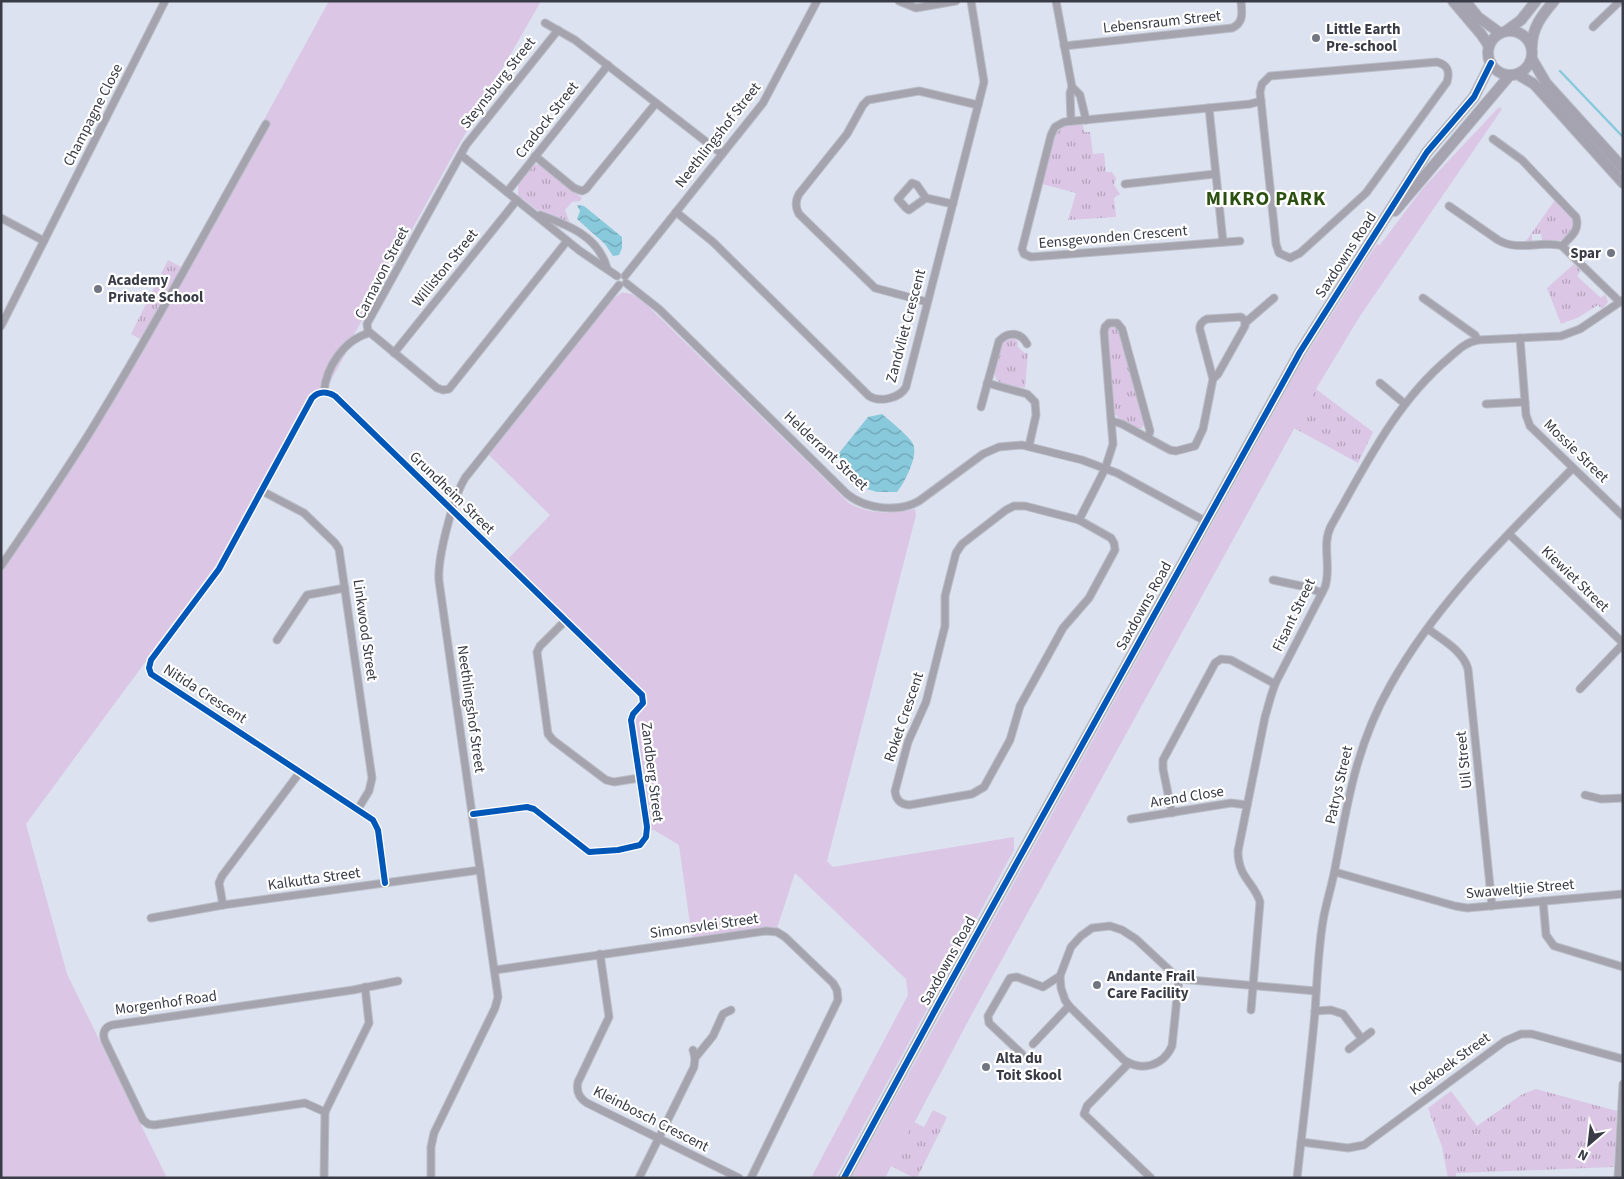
<svg xmlns="http://www.w3.org/2000/svg" width="1624" height="1179" font-family="'Source Sans 3',sans-serif">
	<style>
		.green { fill: #dbc6e5 }
		.park { fill: url(#park-tufts) }
		.water { fill: url(#water-waves) }
		.lines { fill: none; stroke-linecap: round; stroke-linejoin: round }
		.stream { stroke: #88c9dc; stroke-width: 2.5 }
		.street-casing { stroke: #babec8; stroke-width: 9 }
		.secondary-casing { stroke: #babec8; stroke-width: 12 }
		.street { stroke: #a5a4ae; stroke-width: 7 }
		.secondary { stroke: #a4a3af; stroke-width: 10 }
		.cycleway-casing { stroke: #fff; stroke-width: 9 }
		.cycleway { stroke: #0057b8; stroke-width: 6 }
		.poi-dot { fill: #727682; stroke: #fff; stroke-width: 2 }
		.labels { text-anchor: middle; dominant-baseline: central; stroke-width: 4.5; stroke-linejoin: round; paint-order: stroke }
		.street-label { font-size: 15px; fill: #393c47; stroke: #fff }
		.poi-label { font-size: 15px; font-weight: bold; fill: #393c47; stroke: #fff; text-anchor: start }
		.district-label { font-size: 20px; font-weight: bold; letter-spacing: 1px; fill: #2c5011; stroke: #fff }
	</style>
	<defs>
		<pattern id="park-tufts" width="24" height="20" patternUnits="userSpaceOnUse" patternTransform="scale(1.25)"><rect width="24" height="20" fill="#dbc6e5"/><path d="M3 7l-1-3M5 7V3M7 7l1-3M15 17l-1-3M17 17v-4M19 17l1-3" fill="none" stroke="#b3a2bb"/></pattern>
		<pattern id="water-waves" width="16" height="10" patternUnits="userSpaceOnUse" patternTransform="scale(1.25)"><rect width="16" height="10" fill="#88c9dc"/><path d="M0 5q4-4 8 0t8 0" fill="none" stroke="#70a4b4"/></pattern>
	</defs>
	<rect width="100%" height="100%" fill="#dce2ef"/>
	<g class="green">
		<path d="M329,1H541L448,164L345,351L346,353L326,389L319,390L310,395L216,566L26,824L67,974L167,1178H1V562L81,444L191,253Z"/>
		<path d="M1499,107L1502,109L1360,316L1316,389L973,1012L885,1178H851L1302,361L1377,244L1380,245L1423,188Z"/>
		<path d="M621,293C634,291 644,303 653,311L849,503C869,515 893,514 915,509L916,515L827,861L833,867L1014,837V850L835,1178H811L908,995L906,979L795,873L777,928L767,927L692,938L679,845L654,830H651L635,721C638,709 651,709 645,693L508,559L550,515L489,455L611,301Z"/>
	</g>
	<g class="park">
		<path d="M1083,124L1084,132H1090L1093,154L1104,153L1106,172H1112L1116,178L1114,185L1120,194L1114,198L1116,217L1068,220L1076,193L1042,184L1056,133L1065,126Z"/>
		<path d="M535,164L540,165L582,198L580,201L572,202L565,210L570,223L537,210L518,195V184Z"/>
		<path d="M1555,200C1572,218 1582,219 1563,240L1542,241L1541,234H1532V241H1526Z"/>
		<path d="M168,260L183,268L142,340L131,334Z"/>
		<path d="M1574,264L1581,271L1577,276L1601,298L1605,294L1608,302L1602,309L1598,305L1579,317L1561,324L1547,288Z"/>
		<path d="M1112,327L1116,328L1119,331L1145,423L1142,428C1133,429 1120,421 1115,414L1107,333L1108,329Z"/>
		<path d="M1004,338H1014L1018,342V347L1025,353H1028L1025,388C1004,383 990,387 996,361C998,353 999,345 1004,338Z"/>
		<path d="M1316,389L1373,432L1358,463L1294,428Z"/>
		<path d="M1536,1089L1617,1111L1614,1167L1456,1173V1178H1448L1442,1147L1428,1108L1451,1091L1477,1126L1521,1095Z"/>
		<path d="M933,1110L947,1117L918,1176L914,1178L891,1166L914,1122L924,1127Z"/>
	</g>
	<g class="water">
		<path d="M577,205L584,206L622,237V248L619,255L613,256L605,244L577,219L580,211Z"/>
		<path d="M882,414C889,420 910,437 913,444C919,455 904,484 897,492H877L867,489L838,463L839,453L868,417Z"/>
	</g>
	<g class="lines">
		<path class="stream" d="M1560,71L1623,137"/>
		<defs>
			<g id="street">
				<path d="M899,1L916,8L956,1"/>
				<path d="M1056,1L1072,87L1070,93L1071,121"/>
				<path d="M545,23L575,40L722,154"/>
				<path d="M1593,27L1620,1"/>
				<path d="M558,30L466,145L369,320L367,324L368,331L437,388L443,390L449,389L567,241"/>
				<path d="M1064,46L1232,28C1244,23 1242,13 1241,1"/>
				<path d="M1437,62C1448,65 1450,71 1447,82L1366,193L1300,253L1290,258L1279,253L1276,244L1260,92L1262,84L1270,76Z"/>
				<path d="M1072,87L1080,95L1086,120"/>
				<path d="M1209,108L1223,242"/>
				<path d="M1493,139L1522,160L1576,217C1580,231 1571,236 1562,246"/>
				<path d="M461,155L580,251L617,276"/>
				<path d="M535,156L574,188L582,191L586,189L656,103"/>
				<path d="M1125,184L1215,174"/>
				<path d="M507,192L608,65"/>
				<path d="M926,198L917,185L912,183L898,199L906,208L909,210L926,198L953,204"/>
				<path d="M1449,206L1498,240C1518,252 1541,240 1562,246L1620,302"/>
				<path d="M676,212L713,242L869,396C880,403 900,398 906,387L984,82L971,1"/>
				<path d="M540,215C568,225 598,236 607,268"/>
				<path d="M1,218L44,241"/>
				<path d="M1240,241L1031,257L1024,254L1022,249L1051,135L1055,127L1064,122L1250,104L1261,101"/>
				<path d="M625,276L763,103L817,1"/>
				<path d="M626,283L659,309L847,494C865,509 898,513 919,501L983,454L999,447L1022,445L1082,460L1117,473L1205,521"/>
				<path d="M1423,298L1475,335L1478,340"/>
				<path d="M927,302L875,288L799,214C795,207 795,201 799,194L847,134L863,105L868,100L919,91L978,105"/>
				<path d="M1245,323L1274,298"/>
				<path d="M1,326L165,1"/>
				<path d="M1520,338L1526,415L1530,426L1623,516"/>
				<path d="M394,353L517,200"/>
				<path d="M987,383L1027,394L1035,402L1036,415L1029,446"/>
				<path d="M1380,383L1405,404"/>
				<path d="M324,392C326,367 344,340 369,333"/>
				<path d="M1486,404L1525,402"/>
				<path d="M981,407L999,341C1008,331 1021,332 1027,344"/>
				<path d="M1112,421L1122,424L1170,450L1176,451L1195,446L1203,429L1213,379L1200,330C1199,325 1202,321 1207,319L1241,317L1245,320V326L1218,374L1213,379"/>
				<path d="M262,491L304,513L335,543L339,549L372,778L369,791L358,809"/>
				<path d="M1014,506H1025L1079,520L1111,538L1114,543L1115,550L1089,598L1063,628L1020,706L1010,740L984,787L972,794L909,805C900,804 896,800 895,791L908,742L926,702L945,626V596L956,553L962,544L1006,510Z"/>
				<path d="M1079,520L1105,469L1113,444L1104,332L1105,327L1109,323H1117L1122,329L1150,431L1148,438"/>
				<path d="M1509,534L1623,643"/>
				<path d="M1,566C35,516 70,466 101,414C159,319 211,221 266,124"/>
				<path d="M1273,580L1306,587L1322,593"/>
				<path d="M566,620L540,646L537,652L548,734L553,740L606,780L614,782L639,778"/>
				<path d="M1428,629C1443,640 1463,651 1468,669L1492,906"/>
				<path d="M277,640L307,595L345,588"/>
				<path d="M1580,689L1623,644"/>
				<path d="M1585,795L1601,799L1623,798"/>
				<path d="M1172,813L1163,769V760L1215,663L1221,659L1231,660L1275,684"/>
				<path d="M1131,819L1231,803L1247,805"/>
				<path d="M1335,872L1455,906L1467,908L1623,894"/>
				<path d="M385,883L378,830L373,820L151,674L149,668L151,660L219,569L312,398C319,391 326,391 335,396L642,695L643,703L633,714L631,720L647,827L646,837L640,845L618,850L589,852L534,809L527,807L473,814"/>
				<path d="M1543,901L1546,935L1554,946L1623,967"/>
				<path d="M223,905L219,883L222,876L300,772"/>
				<path d="M151,918L223,905L480,870"/>
				<path d="M600,954L609,1017L578,1082C576,1091 579,1098 587,1103L739,1178"/>
				<path d="M495,970L766,931L777,932L785,937L833,983L837,990L838,1000L751,1178"/>
				<path d="M1179,979L1172,1046C1163,1066 1142,1072 1124,1060L1069,1006L1065,1000L1061,988L1060,976L1071,947L1081,936L1092,928L1110,926L1122,930L1136,939L1179,979L1316,991"/>
				<path d="M1251,1010L1260,902C1254,882 1238,878 1238,851L1265,717L1271,696L1275,684L1325,587C1332,567 1321,545 1331,526C1365,466 1396,402 1449,358C1458,350 1466,342 1478,340L1561,336L1580,329L1623,300"/>
				<path d="M1315,1011L1331,1010L1343,1014L1362,1039"/>
				<path d="M1033,1044L1069,1006"/>
				<path d="M1349,1049L1371,1032"/>
				<path d="M1022,1054L989,1023L988,1016L1010,978L1017,977L1043,987L1060,976"/>
				<path d="M695,1058L713,1036L723,1014L731,1010"/>
				<path d="M1129,1063L1087,1106L1084,1114L1151,1178"/>
				<path d="M325,1112L305,1103L154,1125L148,1124L143,1120L105,1041C102,1034 104,1027 112,1025L353,990L398,981"/>
				<path d="M1301,1142L1348,1148L1364,1145L1505,1041L1521,1034H1532L1623,1059"/>
				<path d="M324,1178L325,1112L369,1023L365,987"/>
				<path d="M431,1178V1147L434,1133L495,1008L498,997L439,581C437,558 453,498 465,478L619,285"/>
				<path d="M639,1178L694,1067L695,1058L693,1050"/>
				<path d="M1297,1178C1303,1123 1310,1067 1315,1012C1317,982 1318,951 1323,921C1326,902 1333,883 1336,863C1348,799 1357,744 1390,686C1436,603 1507,535 1573,468"/>
				<path d="M1618,1178L1623,1084"/>
			</g>
			<g id="secondary">
				<path d="M1453,1L1481,34L1489,46"/>
				<path d="M1465,1L1478,17L1500,33"/>
				<path d="M1506,31L1521,20L1536,1"/>
				<circle cx="1510" cy="53" r="22"/>
				<path d="M1532,46C1532,28 1542,15 1554,1"/>
				<path d="M1532,59L1546,83L1623,168"/>
				<path d="M1517,74L1534,84L1623,183"/>
				<path d="M1395,211L1510,75"/>
				<path d="M844,1178L939,1003L1300,352L1427,152L1474,97L1491,63"/>
			</g>
		</defs>
		<use href="#street" class="street-casing"/>
		<use href="#secondary" class="secondary-casing"/>
		<use href="#street" class="street"/>
		<use href="#secondary" class="secondary"/>
		<defs>
			<g id="cycleway">
				<path d="M385,883L378,830L373,820L151,674L149,668L151,660L219,569L312,398C319,391 326,391 335,396L642,695L643,703L633,714L631,720L647,827L646,837L640,845L618,850L589,852L534,809L527,807L473,814"/>
				<path d="M844,1178L939,1003L1300,352L1427,152L1474,97L1491,63"/>
			</g>
		</defs>
		<use href="#cycleway" class="cycleway-casing"/>
		<use href="#cycleway" class="cycleway"/>
	</g>
	<g class="poi-dot">
		<circle cx="1316" cy="38" r="5"/>
		<circle cx="1611" cy="253" r="5"/>
		<circle cx="98" cy="289" r="5"/>
		<circle cx="1097" cy="985" r="5"/>
		<circle cx="986" cy="1067" r="5"/>
	</g>
	<g class="labels">
		<g class="street-label">
			<text transform="translate(1162 22) rotate(-6)">Lebensraum Street</text>
			<text transform="translate(498 83) rotate(-52)">Steynsburg Street</text>
			<text transform="translate(93 115) rotate(-63)">Champagne Close</text>
			<text transform="translate(547 120) rotate(-52)">Cradock Street</text>
			<text transform="translate(718 135) rotate(-52)">Neethlingshof Street</text>
			<text transform="translate(1113 237) rotate(-5)">Eensgevonden Crescent</text>
			<text transform="translate(1346 255) rotate(-57)">Saxdowns Road</text>
			<text transform="translate(445 268) rotate(-51)">Williston Street</text>
			<text transform="translate(382 273) rotate(-63)">Carnavon Street</text>
			<text transform="translate(906 326) rotate(-75)">Zandvliet Crescent</text>
			<text transform="translate(826 451) rotate(43)">Helderrant Street</text>
			<text transform="translate(1576 451) rotate(44)">Mossie Street</text>
			<text transform="translate(452 493) rotate(44)">Grundheim Street</text>
			<text transform="translate(1575 579) rotate(44)">Kiewiet Street</text>
			<text transform="translate(1144 606) rotate(-61)">Saxdowns Road</text>
			<text transform="translate(1294 615) rotate(-64)">Fisant Street</text>
			<text transform="translate(365 630) rotate(82)">Linkwood Street</text>
			<text transform="translate(205 694) rotate(33)">Nitida Crescent</text>
			<text transform="translate(471 709) rotate(82)">Neethlingshof Street</text>
			<text transform="translate(904 717) rotate(-71)">Roket Crescent</text>
			<text transform="translate(1464 760) rotate(-96)">Uil Street</text>
			<text transform="translate(652 772) rotate(83)">Zandberg Street</text>
			<text transform="translate(1339 785) rotate(-77)">Patrys Street</text>
			<text transform="translate(1187 797) rotate(-9)">Arend Close</text>
			<text transform="translate(314 879) rotate(-8)">Kalkutta Street</text>
			<text transform="translate(1520 889) rotate(-5)">Swaweltjie Street</text>
			<text transform="translate(704 926) rotate(-8)">Simonsvlei Street</text>
			<text transform="translate(948 961) rotate(-61)">Saxdowns Road</text>
			<text transform="translate(166 1003) rotate(-8)">Morgenhof Road</text>
			<text transform="translate(1450 1064) rotate(-36)">Koekoek Street</text>
			<text transform="translate(651 1119) rotate(27)">Kleinbosch Crescent</text>
		</g>
		<g class="poi-label">
			<text x="1326" y="29">Little Earth<tspan x="1326" dy="17">Pre-school</tspan></text>
			<text x="1601" y="253" text-anchor="end">Spar</text>
			<text x="108" y="280">Academy<tspan x="108" dy="17">Private School</tspan></text>
			<text x="1107" y="976">Andante Frail<tspan x="1107" dy="17">Care Facility</tspan></text>
			<text x="996" y="1058">Alta du<tspan x="996" dy="17">Toit Skool</tspan></text>
		</g>
		<g class="district-label">
			<text x="1266" y="199">MIKRO PARK</text>
		</g>
	</g>
	<rect width="1624" height="1179" fill="none" stroke="#393c47" stroke-width="5"/>
	<g transform="translate(1589 1144) rotate(208)" stroke="#ffffff" stroke-width="4" paint-order="stroke">
	<path d="M0-4L9 19L0 12L-9 19Z" fill="#393c47"/>
	<text y="-8" font-size="14" font-weight="bold" text-anchor="middle" fill="#393c47">N</text>
	</g>
</svg>
